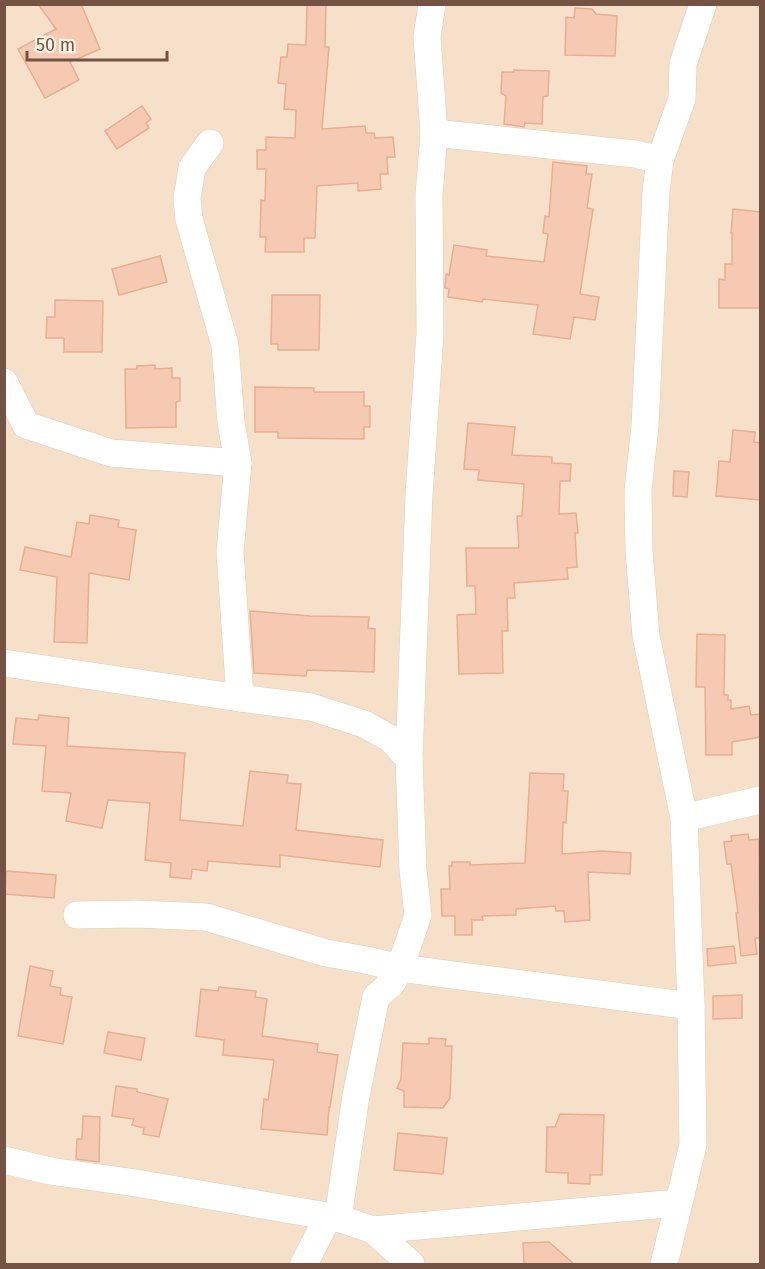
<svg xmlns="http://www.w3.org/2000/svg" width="765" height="1269" font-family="'Fira Sans',sans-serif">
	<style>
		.residential { fill: #f6e0ca }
		.building { fill: #f5c9b2; stroke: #e9ae91; stroke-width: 1.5 }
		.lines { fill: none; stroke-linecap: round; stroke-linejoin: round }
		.minor-casing { stroke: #e4ccbb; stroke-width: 28 }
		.minor { stroke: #fff; stroke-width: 27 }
	</style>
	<rect width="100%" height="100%" fill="#feefdc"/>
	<rect class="residential" x="5" y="5" width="755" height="1259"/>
	<g class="building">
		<path d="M38,4H81L100,49L70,62L79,80L45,98L18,49L56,29Z"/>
		<path d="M307,4H326L325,47H329L322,129L365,126L366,133H374L375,138L393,137L395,157H387L388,174H380L381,189L358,191V183L317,186L315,238H304V252H265L266,237H260L261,200L265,201L266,169H257V150H266V137L295,138L296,110L284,109L286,84L278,83L281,57H287L288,44L306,45Z"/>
		<path d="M575,8L592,9L596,14L617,16L615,56L565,55L566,17L574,18Z"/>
		<path d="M514,70L549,71L548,96L543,97L542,124L525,123L524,127L504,124L506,96L501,93L502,72H514Z"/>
		<path d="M142,106L151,119L146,123L149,128L117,149L105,131Z"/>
		<path d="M553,162L587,166L586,174H592L587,208L593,209L580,294L599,297L595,320L574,317L570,339L533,334L538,305L483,299L482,302L448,297L449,289L445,288L446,274L449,275L454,245L487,250L486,256L544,262L548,234L543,233L545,216L549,217Z"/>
		<path d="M733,209L760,212V308H719V279L725,280V264H732V233H731Z"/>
		<path d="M160,256L167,282L119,295L112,269Z"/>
		<path d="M272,295H320L319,350H278V344H271Z"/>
		<path d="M55,300L103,301L102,352H64V338H46L47,317H55Z"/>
		<path d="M155,365V369L172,368V378H180V401L176,402V427L126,428L125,369H137V366Z"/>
		<path d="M255,387L314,388V392H364V406H370V427H364V439L278,438V432H255Z"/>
		<path d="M468,423L515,427L512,455L552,457V463L571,464L570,481H560L559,514L576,513L578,533H575L577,567L567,568L568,579L514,583L515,598H507L508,631H502L503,673L459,674L457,615L476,614L475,586H467L466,548H519L517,516H522L524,484L478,480L479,470L464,469Z"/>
		<path d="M733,430L755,432L754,442L760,443V500L716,496L719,461L730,462Z"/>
		<path d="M674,471L689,472L687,497L673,496Z"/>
		<path d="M90,515L119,520L118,527L136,530L129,580L89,573L87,643L54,642L57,577L20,570L25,547L71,557L77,522L89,524Z"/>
		<path d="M250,611L310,616L369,617L368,628L375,629L374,672L307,670L306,676L254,673Z"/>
		<path d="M697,634L725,635L724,695H728V700H731V709L749,706L751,715L760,714V737L732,742V755H706L705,687H696Z"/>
		<path d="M39,715L69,718L67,746L185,753L180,820L243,826L250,771L288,775L287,783L301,784L296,830L383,840L380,867L280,855V867L208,861L207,871L192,869L191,879L170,877L171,863L145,860L150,803L108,800L102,828L66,821L71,793L42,791L46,746L13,744L16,718L38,720Z"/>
		<path d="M530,773L564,774L563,791H568L566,823L563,822L562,854L602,851L631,853L630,874L588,872L590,920L565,922L564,911H556L555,906L516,909V915L482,916L483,920H472V935H455V916H442L441,889H450L449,866H452V862H470V865L525,863Z"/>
		<path d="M748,834L749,840L759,839L760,938H755L757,954L741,956L736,913H738L731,864H727L724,842L732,841L731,836Z"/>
		<path d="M6,871L56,875L54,898L5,894Z"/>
		<path d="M734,946L736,963L708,966L707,949Z"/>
		<path d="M30,966L53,971L50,986L61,988L60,995L72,997L63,1044L18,1036Z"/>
		<path d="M219,987L256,991L255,997L267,999L262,1036L318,1044L317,1052L338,1055L330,1107H329L327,1135L261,1129L264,1099L268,1100L274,1060L223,1055L224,1040L196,1036L201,989L218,991Z"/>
		<path d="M742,995V1018L713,1019V996Z"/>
		<path d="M108,1032L145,1038L141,1060L104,1053Z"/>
		<path d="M429,1038L446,1039L445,1046H452L450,1098L443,1108L404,1107V1091L397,1088L401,1079L403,1043L429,1044Z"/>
		<path d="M116,1086L137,1089V1092L168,1099L159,1137L143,1134L144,1128L132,1125L134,1119L112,1116Z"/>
		<path d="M560,1114L604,1115L602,1175H590V1184L568,1183V1173L546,1172L547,1127H555Z"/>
		<path d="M83,1116L100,1117L99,1162L76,1159L77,1139H82Z"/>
		<path d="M398,1133L447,1138L443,1174L394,1170Z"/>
		<path d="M549,1242L574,1264H524L523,1243Z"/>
	</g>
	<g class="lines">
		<defs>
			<g id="minor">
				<path d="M434,133L635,154L660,160"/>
				<path d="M210,143L192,168L187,198L189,219L225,345L231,422L238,463L230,552L240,698"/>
				<path d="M4,382L26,425L111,453L238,463"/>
				<path d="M4,663L240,698L311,707L364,724L391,739L409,759"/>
				<path d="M684,818L760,800"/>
				<path d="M77,915L137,914L206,917L326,953L366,960L400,968L691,1006"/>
				<path d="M4,1160L50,1171L136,1183L338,1218L373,1230L678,1203"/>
				<path d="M338,1218L356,1096L376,997L392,983L400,968L418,915L413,870L409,759L419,495L430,334L429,195L434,133L427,37L432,4"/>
				<path d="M373,1230L411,1264"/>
				<path d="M304,1264L328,1217"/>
				<path d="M664,1264L693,1145L691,1006L684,818L646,636L639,551L638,490L645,426L656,191L660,160L682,99L683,64L703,4"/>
			</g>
		</defs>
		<use href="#minor" class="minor-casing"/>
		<use href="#minor" class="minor"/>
	</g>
	<rect width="765" height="1269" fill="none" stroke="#745344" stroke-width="12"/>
	<path d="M27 51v9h140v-9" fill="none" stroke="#745344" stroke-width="3"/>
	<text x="36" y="51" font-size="18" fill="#745344" stroke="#fff3e4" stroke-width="4.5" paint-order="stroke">50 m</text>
</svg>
